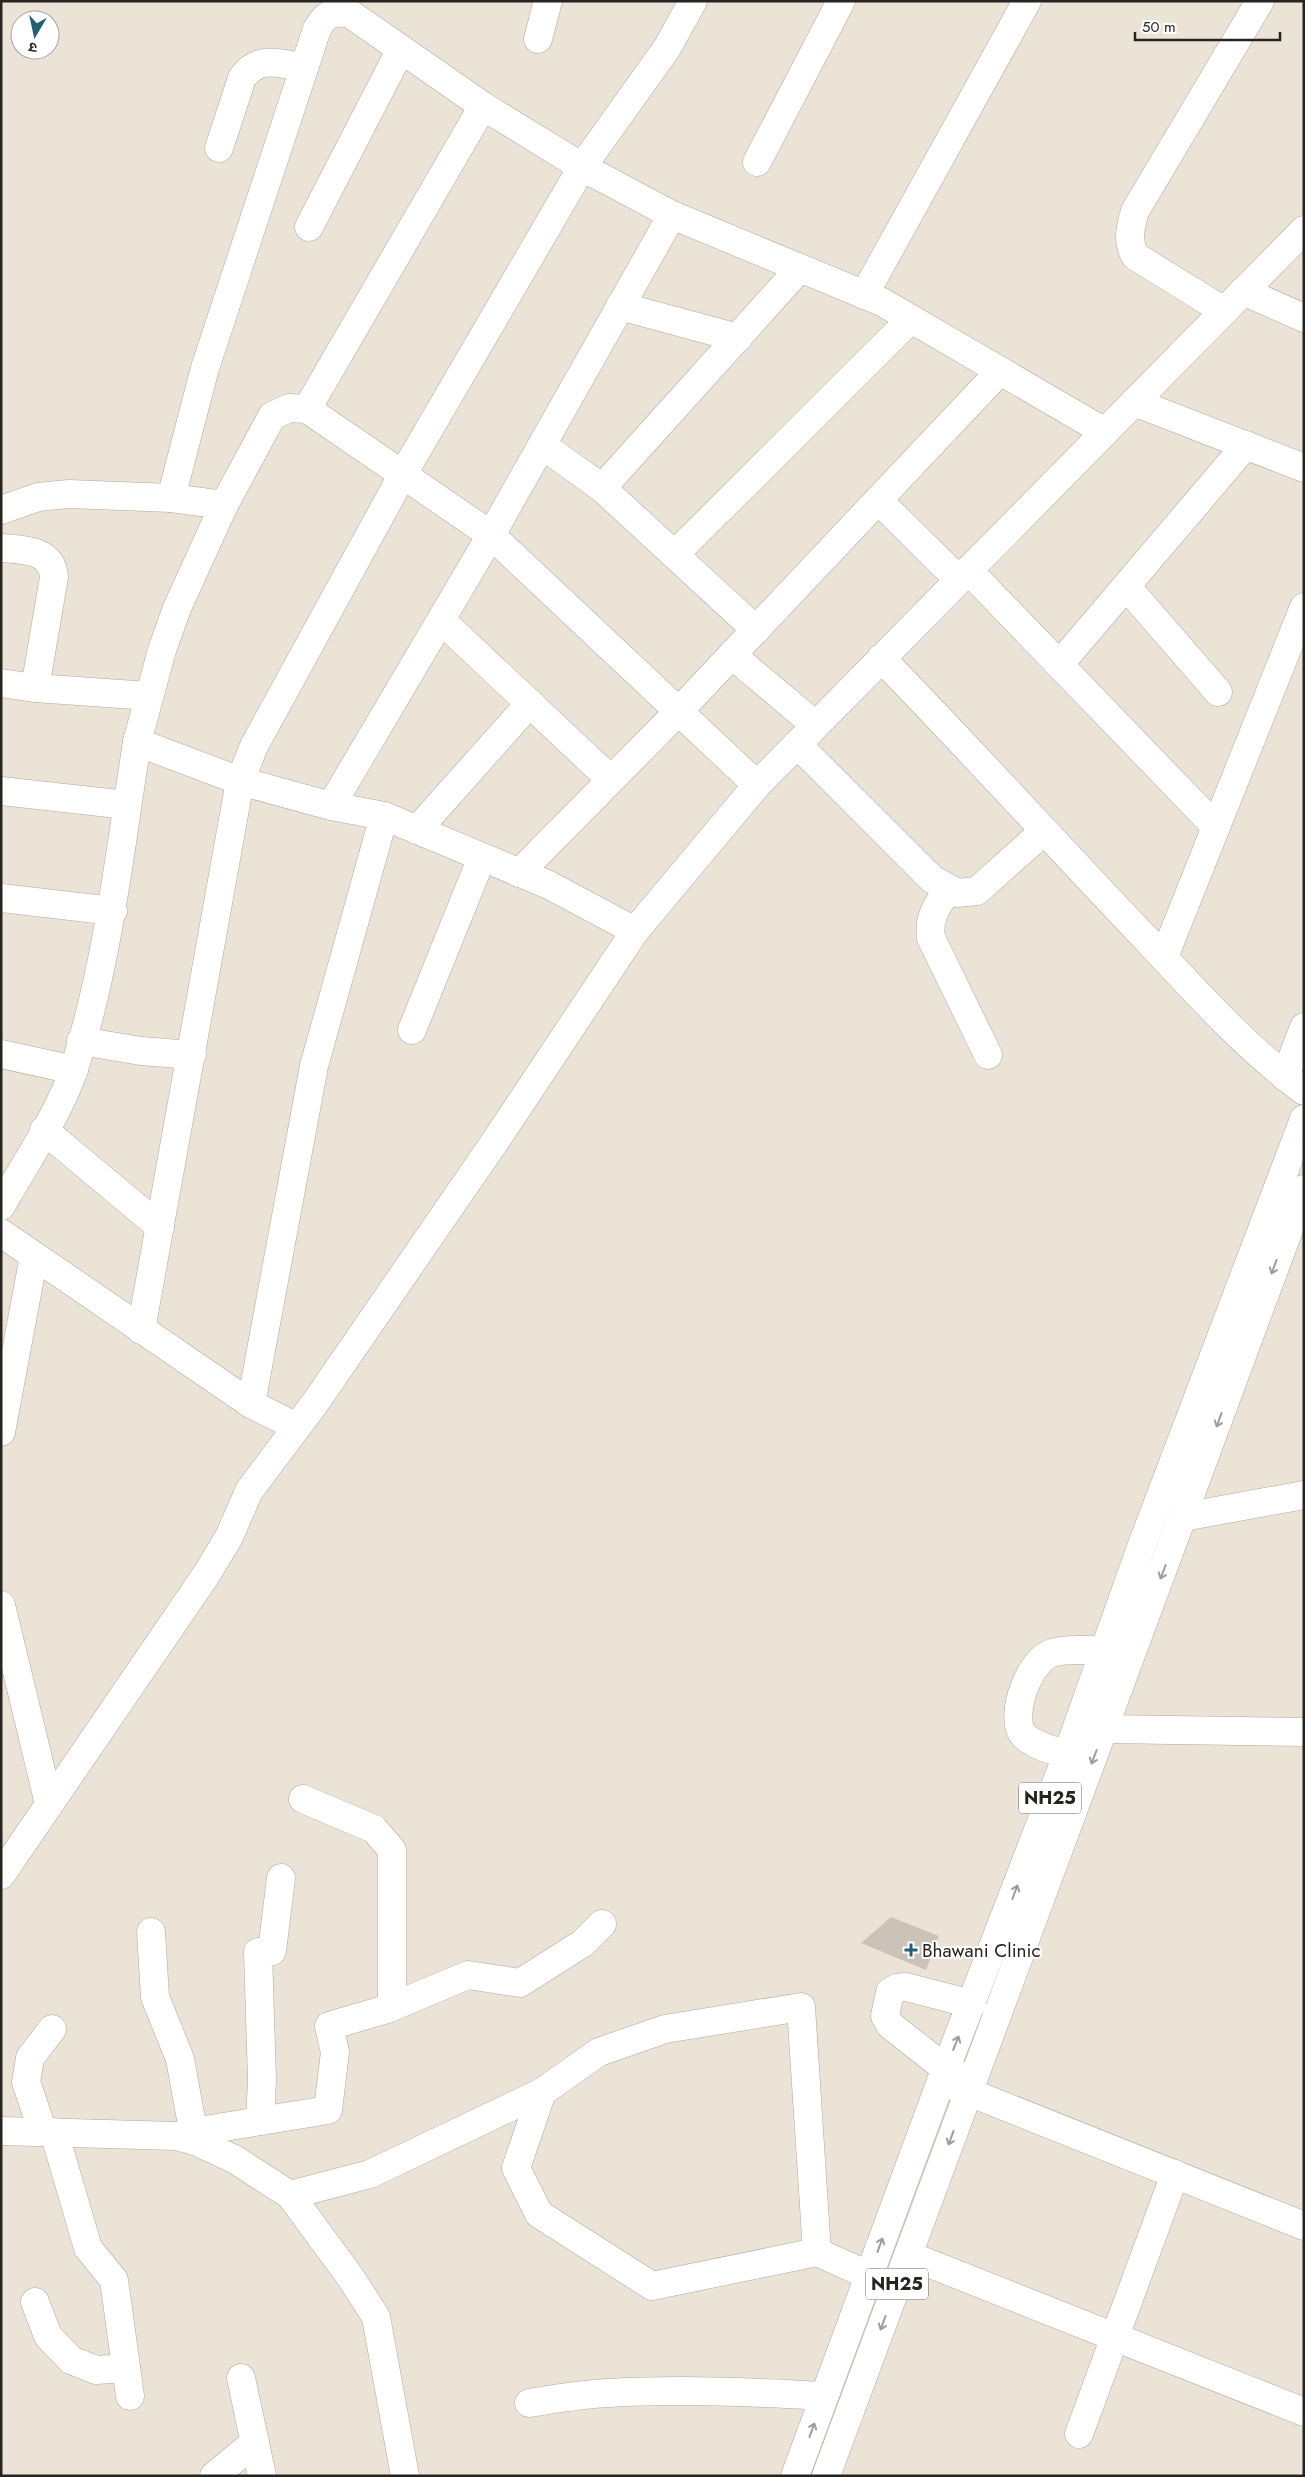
<svg xmlns="http://www.w3.org/2000/svg" width="1305" height="2477" font-family="Jost,'Noto Sans Devanagari',sans-serif">
	<style>
		.building { fill: #cbc3b7 }
		.lines { fill: none; stroke-linecap: round; stroke-linejoin: round }
		.minor-casing { stroke: #b0a89c; stroke-width: 29 }
		.highway-casing { stroke: #b0a89c; stroke-width: 29 }
		.minor { stroke: #fff; stroke-width: 28 }
		.highway { stroke: #fff; stroke-width: 28 }
		.oneway { stroke: #9e9c9b }
		.poi-dot { fill: #245e77; stroke: #fff; stroke-width: 2 }
		.labels { text-anchor: middle; dominant-baseline: central; stroke-width: 4; stroke-linejoin: round; paint-order: stroke }
		.shield { fill: #fff; stroke: #686663; stroke-width: 1 }
		.shield-label { font-size: 18px; font-weight: bold; fill: #272420 }
		.poi-label { font-size: 19px; fill: #272420; stroke: #fff; text-anchor: start }
	</style>
	<rect width="100%" height="100%" fill="#ece3d7"/>
	<path class="building" d="M891,1917L939,1936L926,1970L861,1943Z"/>
	<g class="lines">
		<defs>
			<g id="minor">
				<path d="M538,39L548,1"/>
				<path d="M219,148L242,78C258,55 280,63 304,68"/>
				<path d="M757,162L841,1"/>
				<path d="M309,227L401,49"/>
				<path d="M1243,291L1304,318"/>
				<path d="M864,295L1027,1"/>
				<path d="M620,306L738,338"/>
				<path d="M1224,311L1135,256C1127,241 1130,228 1135,211L1260,1"/>
				<path d="M1134,402L1304,468"/>
				<path d="M307,409L483,106L582,167L667,48L693,1"/>
				<path d="M542,445L602,488L756,630"/>
				<path d="M602,488L800,268"/>
				<path d="M171,498L205,368L317,29C326,13 331,12 349,13L483,106"/>
				<path d="M878,500L959,580"/>
				<path d="M1,510L38,497L69,494L171,498L224,505"/>
				<path d="M1,548C23,550 52,549 54,577L35,688"/>
				<path d="M675,554L911,319"/>
				<path d="M968,570L1216,827"/>
				<path d="M1126,586L1218,692"/>
				<path d="M441,620L610,779"/>
				<path d="M732,655L815,725"/>
				<path d="M881,658C972,751 1059,848 1149,942C1198,994 1246,1048 1304,1091"/>
				<path d="M1059,665L1246,445"/>
				<path d="M1,683L35,688L149,696"/>
				<path d="M137,742L162,650L177,608L224,505L272,416L289,408L307,409L491,535L672,215"/>
				<path d="M797,744L932,879L957,893L977,891L1044,831"/>
				<path d="M1,791L127,805"/>
				<path d="M331,806L491,535L757,785"/>
				<path d="M384,816L549,885L635,931"/>
				<path d="M417,830L530,703"/>
				<path d="M519,873L678,712L1000,371"/>
				<path d="M948,889C937,906 928,917 931,938L988,1055"/>
				<path d="M1,898L113,911"/>
				<path d="M1164,957L1304,607"/>
				<path d="M412,1030L482,857"/>
				<path d="M81,1041L141,1051L192,1055"/>
				<path d="M1,1054L74,1070"/>
				<path d="M1285,1077L1304,1027"/>
				<path d="M44,1130L160,1227"/>
				<path d="M1,1206C24,1166 60,1112 74,1069C108,963 120,851 137,742L240,781L331,806L384,816L314,1066L251,1404"/>
				<path d="M1,1233L251,1404L297,1427"/>
				<path d="M141,1330L240,781L254,746L403,474L582,167L672,215L882,302L1105,432"/>
				<path d="M1,1432L34,1256"/>
				<path d="M1183,1517L1304,1495"/>
				<path d="M1,1605L49,1804"/>
				<path d="M1104,1729L1304,1732"/>
				<path d="M1067,1755C1054,1750 1030,1745 1022,1733C1010,1714 1029,1660 1052,1653C1067,1648 1089,1651 1106,1650"/>
				<path d="M303,1799L374,1829L392,1850V2007"/>
				<path d="M1,1875L206,1575L229,1537L249,1491L315,1403L496,1140L635,931L660,901L757,785L1304,230"/>
				<path d="M151,1932L155,1997L180,2059L195,2141"/>
				<path d="M966,2078L946,2069L890,2025L885,2016L890,1992L897,1988L906,1987L972,2004"/>
				<path d="M941,2081L1304,2226"/>
				<path d="M260,2121L262,2080L258,1952L272,1951L281,1878"/>
				<path d="M1,2131L176,2136L195,2141L234,2159L290,2195L351,2278L376,2317L405,2476"/>
				<path d="M43,2132L26,2082L30,2058L52,2029"/>
				<path d="M54,2132L88,2248L114,2280L130,2396"/>
				<path d="M193,2132L328,2110L335,2052L329,2026L387,2009L468,1975L520,1983L583,1943L602,1924"/>
				<path d="M290,2195L370,2174L542,2092"/>
				<path d="M817,2252L652,2286L539,2214L516,2168L542,2092L599,2052L665,2029L801,2007L817,2252L868,2275"/>
				<path d="M908,2255L1304,2412"/>
				<path d="M35,2302L48,2336L71,2360L96,2370L126,2368"/>
				<path d="M241,2378L262,2476"/>
				<path d="M529,2403C555,2399 582,2394 609,2393C681,2389 752,2392 824,2396"/>
				<path d="M1079,2434L1175,2174"/>
				<path d="M214,2476L255,2442"/>
			</g>
			<g id="highway">
				<path d="M795,2476L941,2081L1067,1755L1143,1542L1304,1119"/>
				<path d="M826,2476L1304,1189"/>
			</g>
		</defs>
		<use href="#minor" class="minor-casing"/>
		<use href="#highway" class="highway-casing"/>
		<use href="#minor" class="minor"/>
		<use href="#highway" class="highway"/>
	</g>
	<defs><path id="oneway-shaft" d="M-6 0H5M1.5-3L5.5 0L1.5 3" fill="none" stroke-width="1.6" stroke-linecap="round" stroke-linejoin="round" transform="scale(1.25)"/></defs>
	<g class="oneway">
		<use href="#oneway-shaft" transform="translate(1274 1267) rotate(110)"/>
		<use href="#oneway-shaft" transform="translate(1219 1420) rotate(110)"/>
		<use href="#oneway-shaft" transform="translate(1163 1572) rotate(111)"/>
		<use href="#oneway-shaft" transform="translate(1094 1757) rotate(111)"/>
		<use href="#oneway-shaft" transform="translate(1015 1892) rotate(-69)"/>
		<use href="#oneway-shaft" transform="translate(956 2043) rotate(-68)"/>
		<use href="#oneway-shaft" transform="translate(951 2138) rotate(110)"/>
		<use href="#oneway-shaft" transform="translate(880 2245) rotate(-70)"/>
		<use href="#oneway-shaft" transform="translate(883 2323) rotate(110)"/>
		<use href="#oneway-shaft" transform="translate(812 2430) rotate(-70)"/>
	</g>
	<path class="poi-dot" d="M908.5 1942.5h5v5h5v5h-5v5h-5v-5h-5v-5h5z"/>
	<g class="labels">
		<g class="shield">
			<rect x="1019" y="1782.5" width="62" height="31" rx="4"/>
			<rect x="866" y="2268.5" width="62" height="31" rx="4"/>
		</g>
		<g class="shield-label">
			<text x="1050" y="1798">NH25</text>
			<text x="897" y="2284">NH25</text>
		</g>
		<g class="poi-label">
			<text x="922" y="1950">Bhawani Clinic</text>
		</g>
	</g>
	<rect width="1305" height="2477" fill="none" stroke="#272420" stroke-width="5"/>
	<g transform="translate(35 35) rotate(189)"><circle r="24" fill="#ffffff" stroke="#a9a7a6"/>
	<path d="M0-4L9 19L0 12L-9 19Z" fill="#245e77"/>
	<text y="-8" font-size="14" font-weight="bold" text-anchor="middle" fill="#272420">उ</text>
	</g>
	<path d="M1135 32v8h145v-8" fill="none" stroke="#272420" stroke-width="2.5"/>
	<text x="1142" y="32" font-size="15" fill="#272420" stroke="#ffffff" stroke-width="4" paint-order="stroke">50 m</text>
</svg>
